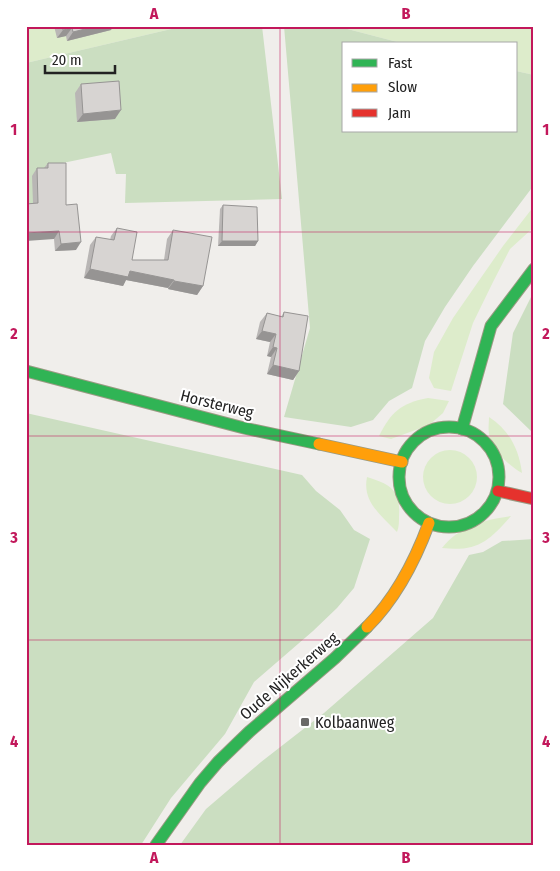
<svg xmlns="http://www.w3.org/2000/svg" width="560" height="871" font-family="'Fira Sans Condensed',sans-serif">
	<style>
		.grass { fill: #ddeccb }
		.forest { fill: #cbdec1 }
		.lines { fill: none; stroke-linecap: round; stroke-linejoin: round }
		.fast-casing { stroke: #999a82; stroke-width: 13 }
		.slow-casing { stroke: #999a82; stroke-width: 13 }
		.jam-casing { stroke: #999a82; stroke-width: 13 }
		.fast { stroke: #30b455; stroke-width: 11 }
		.slow { stroke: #ff9f0a; stroke-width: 11 }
		.jam { stroke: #e5322d; stroke-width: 11 }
		.wall { fill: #b9b6b5 }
		.shaded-wall { fill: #969493 }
		.building { fill: #d7d4d2; stroke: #969493 }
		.grid { fill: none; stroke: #c2185b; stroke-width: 1; stroke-opacity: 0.55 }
		.poi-dot { fill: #6a6968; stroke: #fff; stroke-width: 2 }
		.labels { text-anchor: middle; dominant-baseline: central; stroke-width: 4; stroke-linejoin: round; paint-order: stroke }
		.street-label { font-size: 16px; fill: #222; stroke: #fff }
		.poi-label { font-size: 16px; fill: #222; stroke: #fff; text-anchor: start }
		.neatline { fill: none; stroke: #c2185b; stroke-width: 2 }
		.grid-label { font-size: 16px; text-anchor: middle; font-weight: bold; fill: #c2185b }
	</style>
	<rect width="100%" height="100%" fill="#f0eeeb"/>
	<g class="grass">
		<path d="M26,26H184L26,63Z"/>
		<path d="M336,26H534V75L516,71V44H405Z"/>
		<path d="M534,206V227L510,249L493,282L473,323L451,391L434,388L429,378L434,352L453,318L503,246Z"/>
		<path d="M428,398L449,401L443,413L429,425L391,439L379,436C391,412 401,403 428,398Z"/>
		<path d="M489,417C509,430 519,449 522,473C508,465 492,450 489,434C488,428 489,423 489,417Z"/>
		<circle cx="450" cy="477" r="27"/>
		<path d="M367,477C390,484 401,490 399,516C399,522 399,527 397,532C381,515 362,502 367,477Z"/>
		<path d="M511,516C489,541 477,552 442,548C457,527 487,519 511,516Z"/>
	</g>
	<g class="forest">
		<path d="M184,26H262L282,199L125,203L126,174H116L111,153L58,164L53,206H26V63Z"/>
		<path d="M284,26H336L405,44H344V131H516V71L534,75V185L473,266L445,307L425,341L412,388L389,401L373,420L351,427L284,417L310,328Z"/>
		<path d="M534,291V437L532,432L503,404L513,333Z"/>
		<path d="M26,413L302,475L316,491L340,510L354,530L370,539L354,588L337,608L313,631L254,682L225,734L171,798L141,845H26Z"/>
		<path d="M534,539V845H180L206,809L261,762L324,713L433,618L469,555L483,552L502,541Z"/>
	</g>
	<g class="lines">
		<defs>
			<g id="fast">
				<path d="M26,371L244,428L319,444"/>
				<circle cx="449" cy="477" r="50"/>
				<path d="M462,429L491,326L534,269"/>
				<path d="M156,845L200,783L218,762L249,732L335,658L367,627"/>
			</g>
			<g id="slow">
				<path d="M319,444L402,462"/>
				<path d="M367,627C396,598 415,561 429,523"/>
			</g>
			<path id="jam" d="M498,491L534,499"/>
		</defs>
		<use href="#fast" class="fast-casing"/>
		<use href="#slow" class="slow-casing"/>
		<use href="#jam" class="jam-casing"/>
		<use href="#fast" class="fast"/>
		<use href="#slow" class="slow"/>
		<use href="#jam" class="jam"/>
	</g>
	<g class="wall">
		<path d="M54,26H113L111,30L67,41L66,36L57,38Z"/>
		<path d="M81,84L115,119L77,122L75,93Z"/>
		<path d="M48,163L66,205L76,250L55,251L54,239L33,203L32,176L37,168H44Z"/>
		<path d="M223,205L258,241L255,246H218L220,209Z"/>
		<path d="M117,228L132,260H164L167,239L173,230L203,286L197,295L168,289V288L126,280L123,286L84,278L90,245L96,237L110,240L111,236Z"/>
		<path d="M284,312L299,371L293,380L267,374L271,357L267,356L270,342L256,339L260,322L267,313L281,317Z"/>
	</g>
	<g class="shaded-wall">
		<path d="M97,26H113L111,30L67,41L73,32Z"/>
		<path d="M72,28L66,36L57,38L63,30Z"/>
		<path d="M121,110L115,119L77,122L83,114Z"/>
		<path d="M59,231L54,239L26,241V233Z"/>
		<path d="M222,241H258L255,246H218Z"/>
		<path d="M81,242L76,250L55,251L61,244Z"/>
		<path d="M90,269L130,271L174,280L168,288L126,280L123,286L84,278Z"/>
		<path d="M174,281L203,286L197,295L168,289Z"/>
		<path d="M262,331L276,334L270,342L256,339Z"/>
		<path d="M273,347L277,348L271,357L267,356Z"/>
		<path d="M273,365L299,371L293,380L267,374Z"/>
	</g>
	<g class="building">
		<path d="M62,26H97L73,32L72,28L63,30Z"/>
		<path d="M119,81L121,110L83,114L81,84Z"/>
		<path d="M48,163H66V205L77,204L81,242L61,244L59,231L26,233V204L38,203L37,168H48Z"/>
		<path d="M223,205L257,207L258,241H222Z"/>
		<path d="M117,228L137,232L132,260H168L173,230L212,237L203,286L174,281V280L130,271L128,277L90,269L96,237L114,240Z"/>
		<path d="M284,312L308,316L299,371L273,365L277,348L273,347L276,334L262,331L267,313L283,317Z"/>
	</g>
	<path class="grid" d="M280,26V845M26,232H534M26,436H534M26,640H534"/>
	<rect class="poi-dot" x="300" y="717" width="10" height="10" rx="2.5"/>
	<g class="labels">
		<g class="street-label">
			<text transform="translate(217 404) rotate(14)">Horsterweg</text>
			<text transform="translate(289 676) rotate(-41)">Oude Nijkerkerweg</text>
		</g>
		<g class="poi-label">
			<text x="315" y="722">Kolbaanweg</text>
		</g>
	</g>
	<rect width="560" height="871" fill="none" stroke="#ffffff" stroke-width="55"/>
	<rect x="342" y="42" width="175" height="90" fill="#ffffff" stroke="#a7a7a7"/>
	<rect x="352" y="59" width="25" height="8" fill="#30b455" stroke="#a7a7a7"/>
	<text x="388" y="68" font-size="15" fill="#222222">Fast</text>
	<rect x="352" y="84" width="25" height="8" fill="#ff9f0a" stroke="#a7a7a7"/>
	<text x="388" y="92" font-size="15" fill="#222222">Slow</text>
	<rect x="352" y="109" width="25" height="8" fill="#e5322d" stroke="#a7a7a7"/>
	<text x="388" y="118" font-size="15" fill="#222222">Jam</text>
	<path d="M45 65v8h70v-8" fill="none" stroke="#222222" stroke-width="2.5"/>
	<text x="52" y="65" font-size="15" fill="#222222" stroke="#ffffff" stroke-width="4" paint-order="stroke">20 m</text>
	<rect x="28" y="28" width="504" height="816" class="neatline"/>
	<g class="grid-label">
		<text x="154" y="19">A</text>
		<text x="406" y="19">B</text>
		<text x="14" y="135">1</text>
		<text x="546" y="135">1</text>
		<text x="14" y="339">2</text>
		<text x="546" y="339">2</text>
		<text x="14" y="543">3</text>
		<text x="546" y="543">3</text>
		<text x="14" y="747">4</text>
		<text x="546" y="747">4</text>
		<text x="154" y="863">A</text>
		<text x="406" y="863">B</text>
	</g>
</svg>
